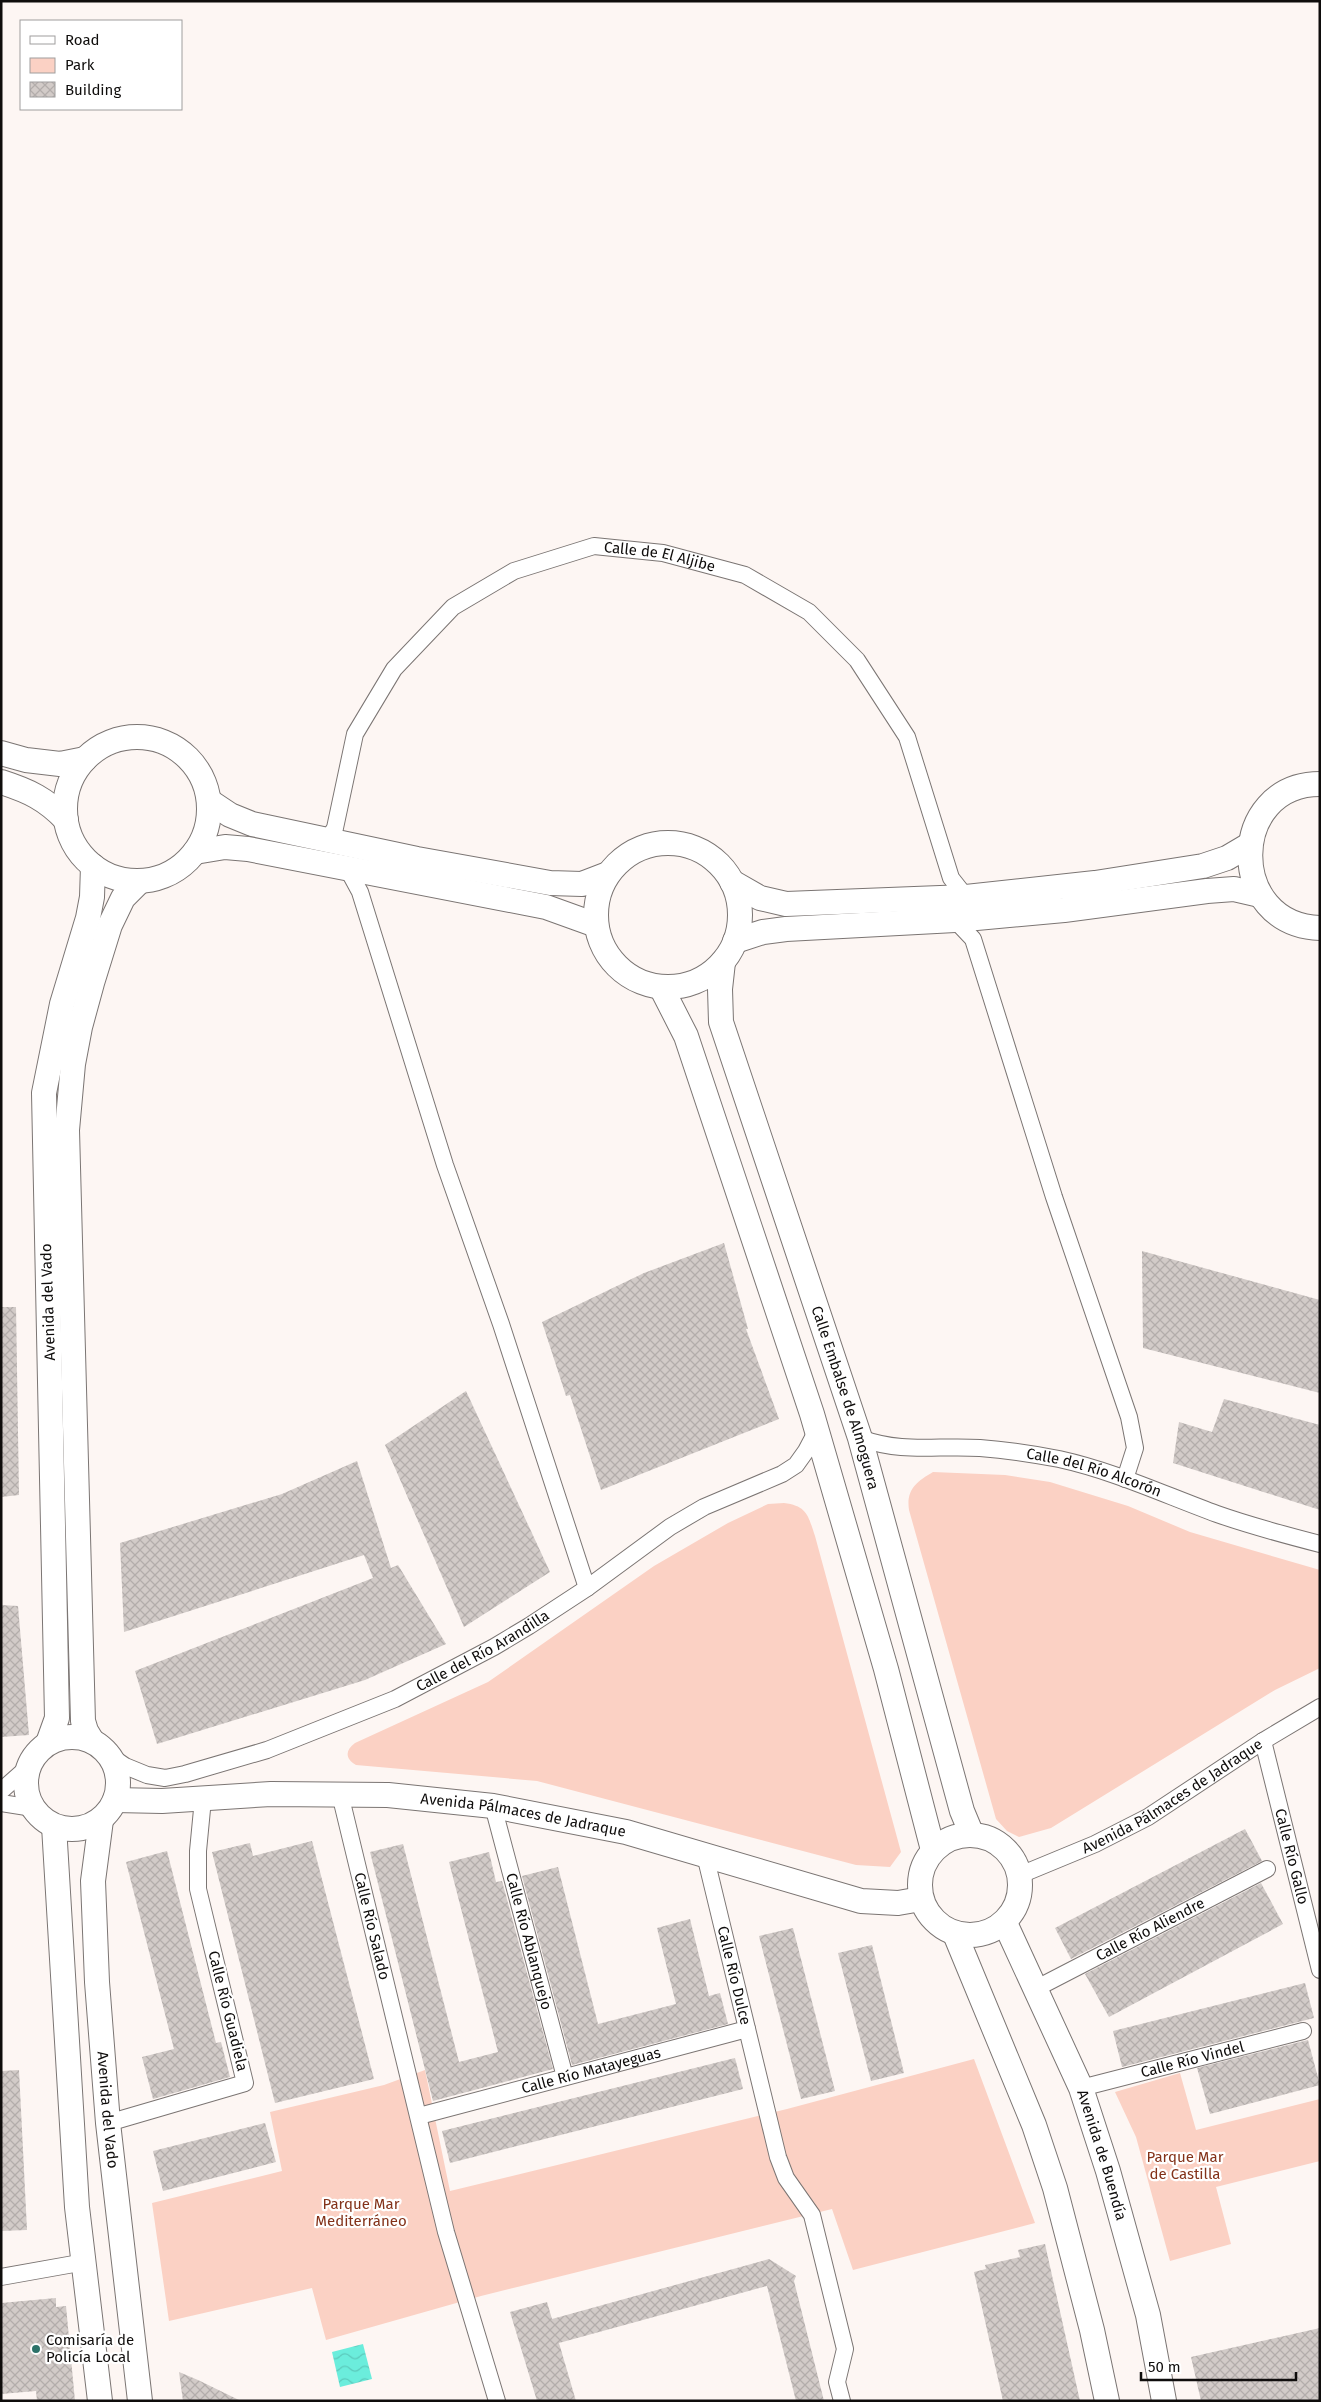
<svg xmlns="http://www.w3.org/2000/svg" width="1321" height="2402" font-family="'Fira Sans',sans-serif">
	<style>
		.park { fill: #fbd1c4 }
		.water { fill: url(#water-waves) }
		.building { fill: url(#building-cross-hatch) }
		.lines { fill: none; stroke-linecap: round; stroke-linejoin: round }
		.street-casing { stroke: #7b7573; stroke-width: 18 }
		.secondary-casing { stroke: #7b7573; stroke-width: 26 }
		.street { stroke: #fff; stroke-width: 16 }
		.secondary { stroke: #fff; stroke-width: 24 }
		.poi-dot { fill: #2c7269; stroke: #fff; stroke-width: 2 }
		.labels { text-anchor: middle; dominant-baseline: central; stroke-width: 4.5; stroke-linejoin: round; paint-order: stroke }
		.street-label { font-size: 15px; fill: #0f0d0c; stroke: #fff }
		.park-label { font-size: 15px; fill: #833219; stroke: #fff }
		.poi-label { font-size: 15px; fill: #0f0d0c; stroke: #fff; text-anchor: start }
	</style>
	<defs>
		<pattern id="water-waves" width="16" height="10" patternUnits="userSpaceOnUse" patternTransform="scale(1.25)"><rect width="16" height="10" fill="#6beddc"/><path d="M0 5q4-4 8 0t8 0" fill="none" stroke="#5ccabc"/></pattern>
		<pattern id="building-cross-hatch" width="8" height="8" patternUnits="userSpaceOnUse" patternTransform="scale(1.25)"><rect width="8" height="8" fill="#d2cbc8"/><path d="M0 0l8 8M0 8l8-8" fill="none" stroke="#b3adab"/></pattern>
	</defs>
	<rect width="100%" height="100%" fill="#fdf6f3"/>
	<g class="park">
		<path d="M933,1472L1005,1475L1050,1482L1128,1506L1190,1532L1320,1570V1668L1275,1690L1051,1828L1019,1837L1007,1831L996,1819L909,1510C906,1490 916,1482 933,1472Z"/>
		<path d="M784,1503C807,1506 808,1515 815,1536L901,1852L890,1867L856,1865L537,1781L356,1765C345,1759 345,1750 355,1743L488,1682L654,1566L728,1523L768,1504Z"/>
		<path d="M974,2059L1035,2223L853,2270L832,2209L481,2296L326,2340L312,2288L169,2321L152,2203L282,2171L270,2112L384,2085L425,2070L450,2191L787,2109Z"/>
		<path d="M1180,2073L1196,2130L1320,2099V2161L1216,2187L1231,2244L1170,2261L1136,2137L1115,2092Z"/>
	</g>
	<path class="water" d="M363,2344L372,2379L340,2387L332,2352Z"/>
	<g class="building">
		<path d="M724,1243L748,1329H746L779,1419L601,1490L570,1395L566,1396L542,1322L644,1273Z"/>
		<path d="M1142,1251L1320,1300V1393L1143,1348Z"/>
		<path d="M1,1307H16L19,1495L1,1497Z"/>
		<path d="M466,1391L550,1572L464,1627L385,1445Z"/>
		<path d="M1224,1399L1320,1425V1510L1173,1463L1179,1422L1212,1432Z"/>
		<path d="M357,1461L391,1568L398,1565L446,1644L365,1680L157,1744L135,1671L373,1578L364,1555L124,1632L120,1543L282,1494Z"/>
		<path d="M1,1605L18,1606L29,1735L1,1737Z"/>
		<path d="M1245,1829L1262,1861L1071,1959L1055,1928Z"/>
		<path d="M312,1841L374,2079L275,2103L212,1852L250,1843L253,1856Z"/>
		<path d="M403,1844L459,2062L498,2052L449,1862L489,1852L496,1882L502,1881L553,2069L433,2101L370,1852Z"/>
		<path d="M167,1851L216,2043L221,2042L230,2077L153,2099L142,2057L174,2049L126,1862Z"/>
		<path d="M558,1867L598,2024L676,2004L657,1928L690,1919L709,1996L720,1993L728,2024L572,2065L522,1876Z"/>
		<path d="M1261,1883L1283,1924L1109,2017L1085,1974Z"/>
		<path d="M793,1928L835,2091L801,2099L759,1936Z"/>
		<path d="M872,1945L904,2073L871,2081L838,1953Z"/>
		<path d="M1305,1983L1314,2018L1122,2067L1113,2031Z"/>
		<path d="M1308,2040L1320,2085L1210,2114L1197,2068Z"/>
		<path d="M735,2058L743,2089L450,2163L442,2131Z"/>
		<path d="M19,2070L27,2230L1,2231V2071Z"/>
		<path d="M265,2123L276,2162L163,2191L153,2151Z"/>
		<path d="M1045,2244L1080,2401H1003L974,2272L986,2269L985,2265L1020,2257L1018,2250Z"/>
		<path d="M769,2259L796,2276L794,2281L824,2401H796L767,2286L559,2343L576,2401H537L510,2312L547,2302L552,2319Z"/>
		<path d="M56,2298V2307L66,2306L75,2401H37L36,2391L1,2394V2303Z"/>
		<path d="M1320,2328V2401H1201L1191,2357Z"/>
		<path d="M179,2372L198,2380L241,2401H183Z"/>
	</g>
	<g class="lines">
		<defs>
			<g id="street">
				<path id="s1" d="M327,841L335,828L355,734L394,669L453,607L514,571L594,546L663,553L745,575L809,612L857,660L907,737L951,878L966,897"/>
				<path d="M347,868L360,892L445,1165L501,1324L587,1588"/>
				<path d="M955,920L973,939L1054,1197L1129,1417L1135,1448L1125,1479"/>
				<path id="s2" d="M860,1438C904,1454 936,1445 980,1448C1007,1450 1033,1454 1059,1459C1114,1471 1165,1495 1217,1514C1251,1526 1285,1535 1320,1544"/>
				<path id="s3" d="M1263,1741L1320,1970"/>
				<path id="s4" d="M109,1755L125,1766L147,1775L165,1778L185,1774L267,1750L395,1699L494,1647L529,1626L587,1588L670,1527L704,1507L782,1474L796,1465L806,1451L816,1432"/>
				<path d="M1,1791L28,1767"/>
				<path id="s5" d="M340,1794L446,2232L497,2401"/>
				<path d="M1,1803L33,1808"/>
				<path id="s6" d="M493,1806L565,2077"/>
				<path id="s7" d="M705,1855L778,2157L786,2178L812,2215L845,2349L837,2382L842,2401"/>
				<path id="s8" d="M1020,1875L1095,1844L1148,1817L1263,1741L1320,1707"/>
				<path id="s9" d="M1033,1990L1267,1869"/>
				<path id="s10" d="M1081,2088L1303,2031"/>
				<path id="s11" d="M419,2116L747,2029"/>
				<path d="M108,2123L245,2083L198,1889V1851L203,1799"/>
				<path d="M1,2277L85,2262"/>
			</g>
			<g id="secondary">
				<circle cx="137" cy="809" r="72"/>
				<path d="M1,753L26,760L60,764L85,759"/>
				<path d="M1,782C29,791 46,799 66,820"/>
				<path d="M1320,784C1228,784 1226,925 1320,928"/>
				<path d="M209,801L230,815L252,824L417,859L550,883L582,884L608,874"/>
				<circle cx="668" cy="915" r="72"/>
				<path d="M195,852L225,847L248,849L546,907L596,925"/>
				<path d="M732,882L760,898L786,904L966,897L1095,883L1203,866L1227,858L1249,845"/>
				<path d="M735,941L763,932L786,929L955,920L1064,910L1207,891L1234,889L1260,895"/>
				<path id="s12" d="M723,962L720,989L721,1022L860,1438L962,1811L972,1835"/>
				<path d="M661,987L686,1036L812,1414L886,1669L933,1850"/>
				<circle cx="72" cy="1783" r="46"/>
				<path d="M92,1741L86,1731L83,1721L67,1130L73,1064L80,1027L92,983L110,925L123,898L140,881"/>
				<path d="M48,1743L57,1718L44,1093L62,1004L88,918L92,897L93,866"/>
				<path id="s13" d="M115,1800L162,1801L271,1794L388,1795L493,1806L626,1832L861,1901L898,1903L921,1899"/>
				<path id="s14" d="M101,1820L93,1881L97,1982L108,2123L140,2401"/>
				<path d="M54,1826L77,2207L100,2401"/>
				<circle cx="970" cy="1885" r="50"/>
				<path id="s15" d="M1005,1923L1081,2088L1108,2171L1148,2315L1164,2401"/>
				<path d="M955,1934L1034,2125L1055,2188L1092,2330L1107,2401"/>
			</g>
		</defs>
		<use href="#street" class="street-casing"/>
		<use href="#secondary" class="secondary-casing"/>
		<use href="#street" class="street"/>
		<use href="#secondary" class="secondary"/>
	</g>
	<circle class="poi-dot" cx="36" cy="2349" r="5"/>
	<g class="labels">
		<g class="street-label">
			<text stroke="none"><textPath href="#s1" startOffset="494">Calle de El Aljibe</textPath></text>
			<text transform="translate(48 1302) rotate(-92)">Avenida del Vado</text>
			<text stroke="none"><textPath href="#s12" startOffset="456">Calle Embalse de Almoguera</textPath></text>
			<text stroke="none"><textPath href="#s2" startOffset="238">Calle del Río Alcorón</textPath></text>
			<text stroke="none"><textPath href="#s4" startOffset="405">Calle del Río Arandilla</textPath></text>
			<text stroke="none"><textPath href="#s8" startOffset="172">Avenida Pálmaces de Jadraque</textPath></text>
			<text stroke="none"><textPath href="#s13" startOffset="410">Avenida Pálmaces de Jadraque</textPath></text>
			<text stroke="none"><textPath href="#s3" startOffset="119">Calle Río Gallo</textPath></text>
			<text stroke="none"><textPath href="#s5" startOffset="136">Calle Río Salado</textPath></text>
			<text stroke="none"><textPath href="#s9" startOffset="132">Calle Río Aliendre</textPath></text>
			<text stroke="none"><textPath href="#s6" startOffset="140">Calle Río Ablanquejo</textPath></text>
			<text stroke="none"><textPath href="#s7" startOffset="124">Calle Río Dulce</textPath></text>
			<text transform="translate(228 2011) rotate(76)">Calle Río Guadiela</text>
			<text stroke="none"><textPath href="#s10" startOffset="115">Calle Río Vindel</textPath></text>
			<text stroke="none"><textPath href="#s11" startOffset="178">Calle Río Matayeguas</textPath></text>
			<text stroke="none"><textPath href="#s14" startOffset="291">Avenida del Vado</textPath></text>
			<text stroke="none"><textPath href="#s15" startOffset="252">Avenida de Buendía</textPath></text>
		</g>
		<g class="park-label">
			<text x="1185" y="2157">Parque Mar<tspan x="1185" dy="17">de Castilla</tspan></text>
			<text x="361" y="2204">Parque Mar<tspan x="361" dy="17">Mediterráneo</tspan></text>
		</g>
		<g class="poi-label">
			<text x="46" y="2340">Comisaría de<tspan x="46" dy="17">Policía Local</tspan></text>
		</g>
	</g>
	<rect width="1321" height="2402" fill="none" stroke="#0f0d0c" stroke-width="5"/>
	<rect x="20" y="20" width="162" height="90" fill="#ffffff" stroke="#9f9e9e"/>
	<rect x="30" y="36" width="25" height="8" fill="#ffffff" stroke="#9f9e9e"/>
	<text x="65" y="45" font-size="15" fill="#0f0d0c">Road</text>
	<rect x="30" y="58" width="25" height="15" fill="#fbd1c4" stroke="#9f9e9e"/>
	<text x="65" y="70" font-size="15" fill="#0f0d0c">Park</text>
	<rect x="30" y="82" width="25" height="15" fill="url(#building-cross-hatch)" stroke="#9f9e9e"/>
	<text x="65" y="95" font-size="15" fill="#0f0d0c">Building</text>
	<path d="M1141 2372v8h155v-8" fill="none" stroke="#0f0d0c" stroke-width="2.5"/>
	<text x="1148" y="2372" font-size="15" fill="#0f0d0c" stroke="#ffffff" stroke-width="4" paint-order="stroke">50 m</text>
</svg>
